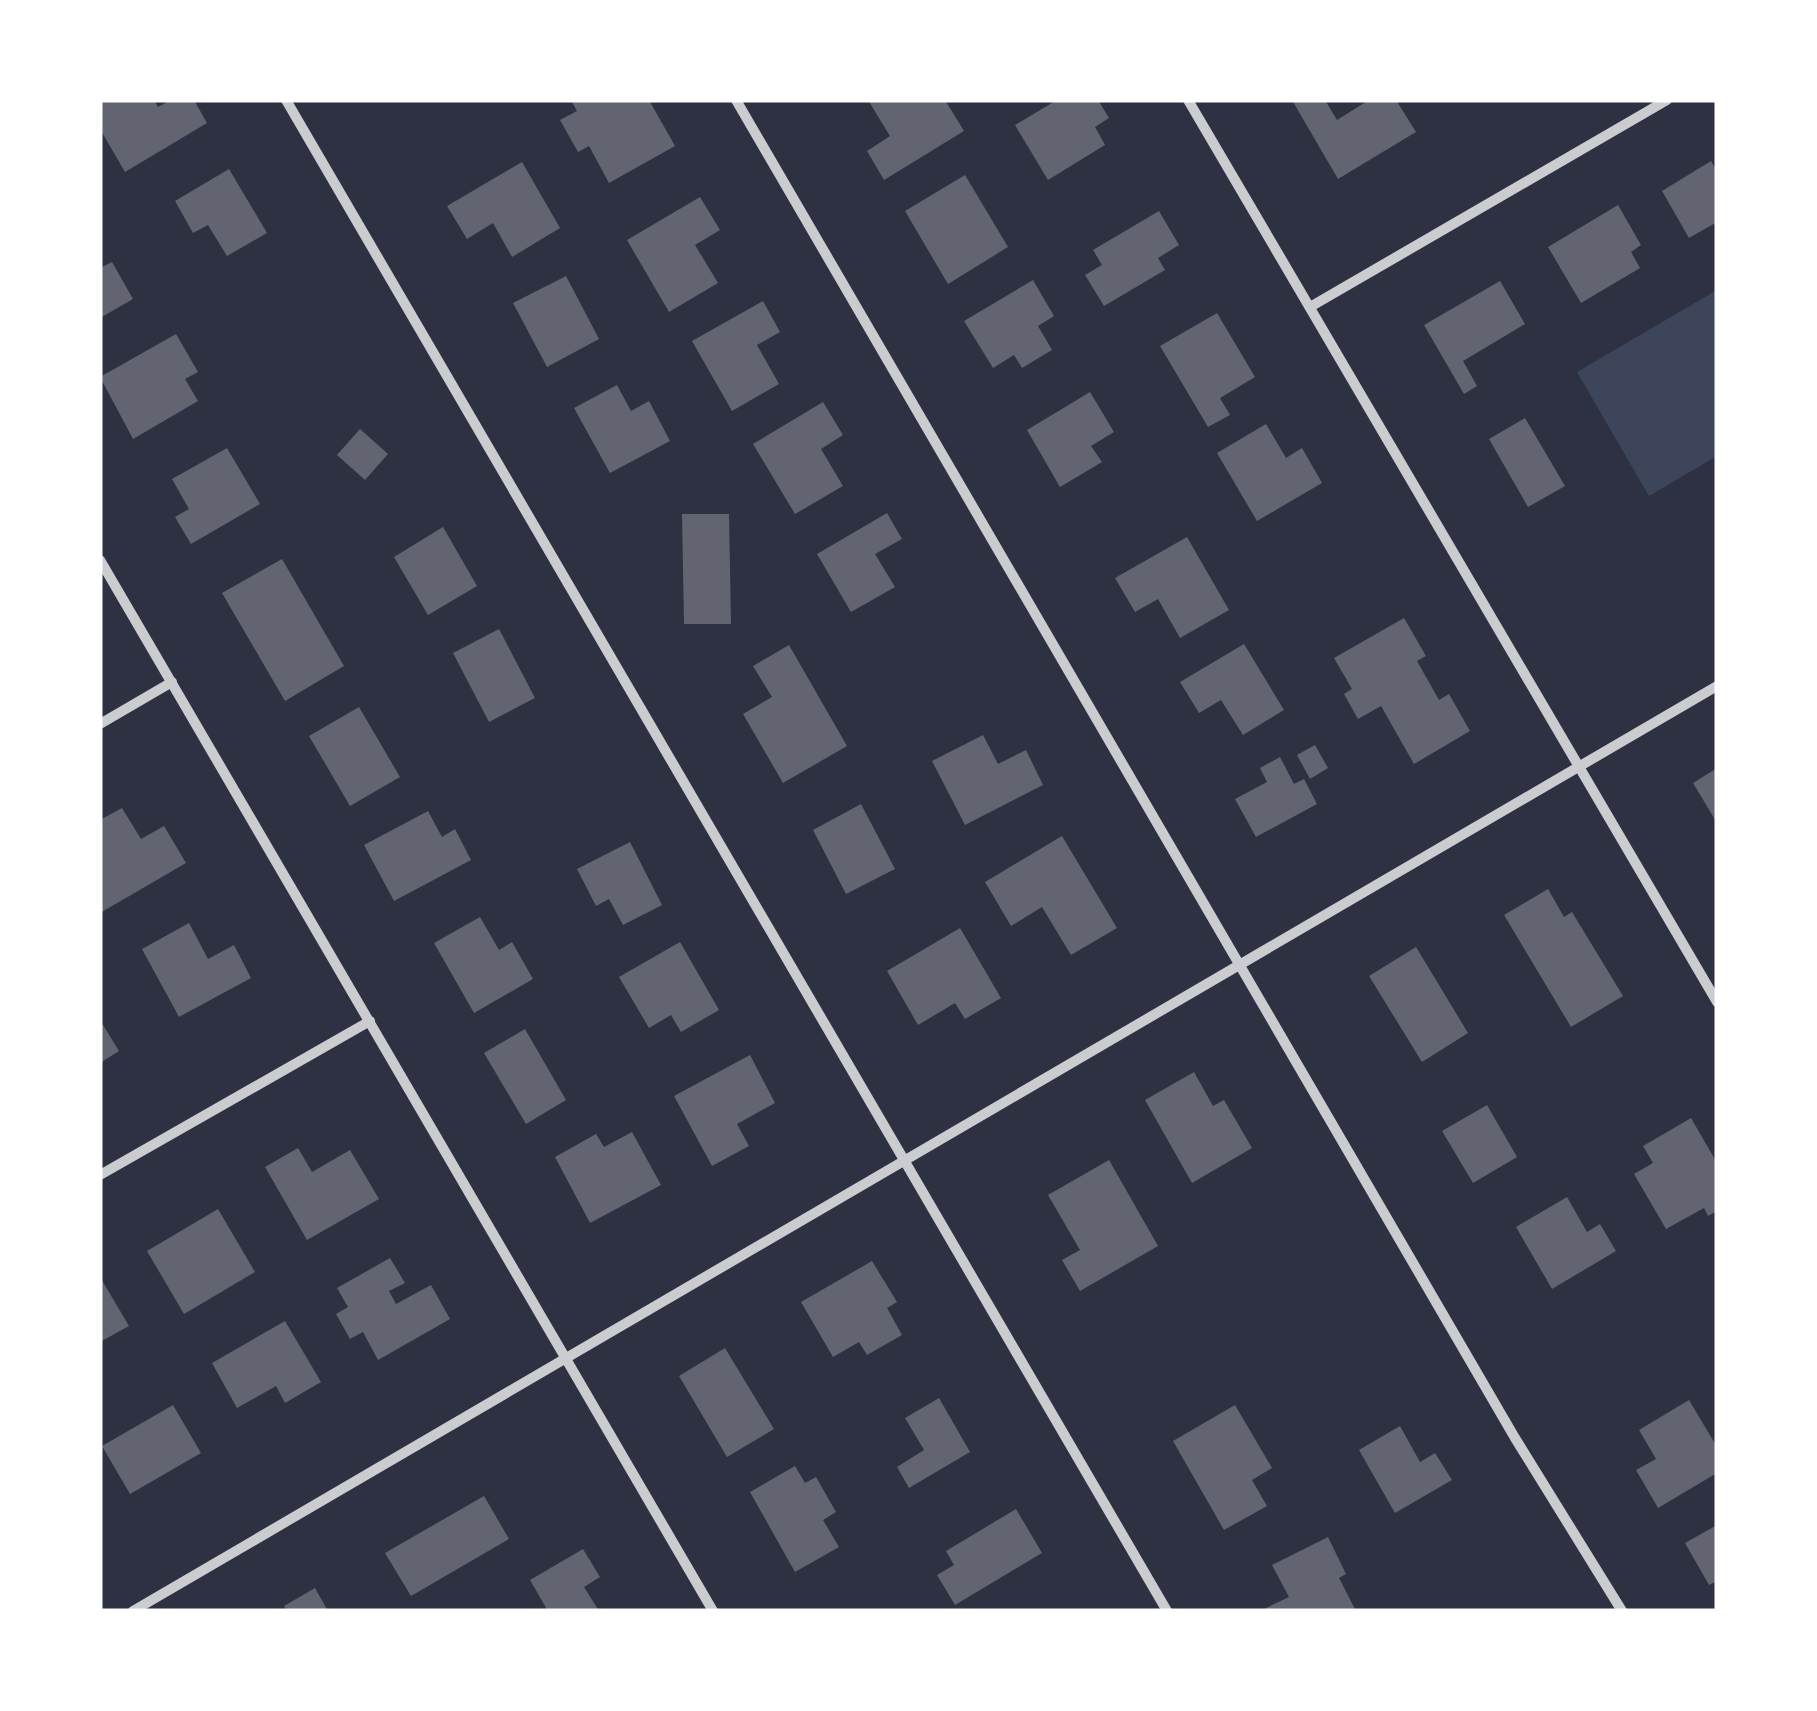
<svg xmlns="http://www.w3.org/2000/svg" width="1817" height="1711" font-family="Karla,sans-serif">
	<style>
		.green { fill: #3c4559 }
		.building { fill: #626471 }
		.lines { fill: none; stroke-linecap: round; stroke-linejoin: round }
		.minor { stroke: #caccd0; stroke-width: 10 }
	</style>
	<rect width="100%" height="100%" fill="#2d3142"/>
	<path class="green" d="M1717,290V456L1649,496L1577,372Z"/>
	<g class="building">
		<path d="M100,100H154L158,107L171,100H194L207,123L125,172L100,129Z"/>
		<path d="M571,100H649L675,146L609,183L589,146L578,152L560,120L577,111Z"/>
		<path d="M868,100H945L964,131L884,180L867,151L890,136Z"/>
		<path d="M1057,100H1098L1109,118L1095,127L1105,145L1048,180L1015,125Z"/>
		<path d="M1292,100H1325L1337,120L1369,100H1396L1416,132L1338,179Z"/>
		<path d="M1711,161L1717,171V222L1689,238L1662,191Z"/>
		<path d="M522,162L560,228L512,257L493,223L467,239L447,206Z"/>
		<path d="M229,169L267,233L227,256L208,225L193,233L175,201Z"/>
		<path d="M965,175L1008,247L948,284L905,211Z"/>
		<path d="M700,197L720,230L695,245L718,283L669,312L627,240Z"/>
		<path d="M1618,205L1641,245L1631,252L1640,268L1581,303L1548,247Z"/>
		<path d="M1159,211L1179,245L1158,258L1165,270L1104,306L1085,275L1102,265L1093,250Z"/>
		<path d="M112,262L133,299L100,318V268Z"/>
		<path d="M566,276L599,339L547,367L513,303Z"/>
		<path d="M1033,280L1054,316L1038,326L1052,350L1022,368L1014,355L993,368L964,321Z"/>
		<path d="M1500,281L1525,324L1463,361L1477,386L1464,394L1424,325Z"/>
		<path d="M763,301L780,332L757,345L779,384L732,411L692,341Z"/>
		<path d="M1217,313L1255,377L1220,398L1230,415L1208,427L1160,346Z"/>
		<path d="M176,334L198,372L185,379L198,401L133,439L100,377Z"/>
		<path d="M617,385L631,411L649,401L670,441L610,473L574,408Z"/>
		<path d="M1090,392L1114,432L1091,446L1102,462L1060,487L1027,430Z"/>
		<path d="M823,402L843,435L821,449L843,486L795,514L753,444Z"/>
		<path d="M1525,418L1565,486L1528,507L1489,439Z"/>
		<path d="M1266,424L1286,458L1302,448L1322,483L1257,521L1217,453Z"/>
		<path d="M360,429L388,454L365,480L337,455Z"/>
		<path d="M227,448L260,504L191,544L175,517L189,509L172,479Z"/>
		<path d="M887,513L902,539L875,554L895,587L851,612L817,554Z"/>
		<path d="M682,514H729L731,624H684Z"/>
		<path d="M443,527L477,586L428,615L394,557Z"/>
		<path d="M1187,537L1229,610L1180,638L1158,599L1135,612L1115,578Z"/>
		<path d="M282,559L344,666L285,701L222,593Z"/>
		<path d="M1404,618L1426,656L1417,661L1439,700L1449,694L1470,731L1414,764L1381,706L1358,719L1344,694L1352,689L1334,658Z"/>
		<path d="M499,629L535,698L489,722L453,653Z"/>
		<path d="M1244,644L1284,710L1243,735L1221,700L1199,713L1180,682Z"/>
		<path d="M789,645L847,746L783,783L743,714L772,697L753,666Z"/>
		<path d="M359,707L400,777L350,806L309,736Z"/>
		<path d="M983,735L998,764L1026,750L1043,785L965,825L932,761Z"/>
		<path d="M1315,745L1328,768L1310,779L1297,755Z"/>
		<path d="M1280,757L1294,784L1304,779L1317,804L1256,837L1235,799L1267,782L1260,768Z"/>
		<path d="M1717,768V823L1693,783Z"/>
		<path d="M861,804L895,869L846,894L813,830Z"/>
		<path d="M122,808L141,839L164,826L186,863L100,913V820Z"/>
		<path d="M428,811L442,837L455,829L471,860L394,901L364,845Z"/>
		<path d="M1062,836L1117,928L1071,955L1042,907L1011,926L985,882Z"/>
		<path d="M630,842L662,905L623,925L609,899L596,906L577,869Z"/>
		<path d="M1548,889L1564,917L1572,912L1623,996L1571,1027L1504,915Z"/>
		<path d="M480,917L499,950L512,942L533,979L474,1013L434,943Z"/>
		<path d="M189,923L208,959L234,945L251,978L179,1017L142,949Z"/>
		<path d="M960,928L1001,998L965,1019L955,1003L918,1025L887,971Z"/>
		<path d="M680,942L719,1010L681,1032L671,1015L649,1028L619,977Z"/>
		<path d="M1416,947L1468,1033L1422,1062L1369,976Z"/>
		<path d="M100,1020L119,1051L100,1063Z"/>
		<path d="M525,1029L566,1100L526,1124L484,1053Z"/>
		<path d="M750,1055L775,1103L737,1124L749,1146L712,1166L674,1096Z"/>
		<path d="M1194,1072L1213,1106L1224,1100L1252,1148L1192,1183L1145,1100Z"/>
		<path d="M1487,1105L1517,1157L1473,1183L1442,1131Z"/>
		<path d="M1691,1118L1717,1163V1211L1708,1216L1704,1208L1666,1229L1634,1174L1653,1163L1643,1146Z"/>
		<path d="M632,1132L661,1185L590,1223L555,1157L596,1134L604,1147Z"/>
		<path d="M298,1148L312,1172L350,1150L379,1199L307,1240L265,1167Z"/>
		<path d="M1109,1160L1158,1246L1080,1291L1062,1260L1080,1250L1048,1195Z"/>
		<path d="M1567,1197L1587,1232L1600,1224L1616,1251L1552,1289L1516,1227Z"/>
		<path d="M218,1209L255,1272L184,1314L147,1251Z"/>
		<path d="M390,1258L405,1283L389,1291L396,1304L431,1285L450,1319L378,1360L363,1332L350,1339L336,1314L348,1307L337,1288Z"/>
		<path d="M872,1261L897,1302L887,1308L902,1335L867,1355L859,1342L833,1357L801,1302Z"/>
		<path d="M100,1277L129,1326L100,1342Z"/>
		<path d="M285,1321L321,1382L285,1403L276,1386L237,1408L212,1363Z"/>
		<path d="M725,1348L774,1429L727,1457L679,1376Z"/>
		<path d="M939,1398L970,1452L909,1488L897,1467L924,1450L905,1418Z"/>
		<path d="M1689,1400L1717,1447V1473L1658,1508L1636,1470L1656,1459L1639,1430Z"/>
		<path d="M173,1405L201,1453L130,1494L102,1446Z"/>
		<path d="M1235,1405L1272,1468L1252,1480L1267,1506L1224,1530L1173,1441Z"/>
		<path d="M1400,1426L1420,1462L1435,1453L1452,1480L1395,1513L1359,1450Z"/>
		<path d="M795,1466L805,1483L816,1477L836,1512L823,1520L839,1547L795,1572L750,1492Z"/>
		<path d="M484,1496L509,1539L411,1596L385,1553Z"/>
		<path d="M1016,1509L1042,1553L955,1605L937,1575L954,1565L946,1551Z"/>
		<path d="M1717,1525V1581L1709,1585L1685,1543Z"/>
		<path d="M1328,1537L1346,1574L1339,1578L1356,1611H1267L1266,1608L1289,1597L1272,1565Z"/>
		<path d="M583,1549L600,1577L584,1587L599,1611H548L530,1580Z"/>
		<path d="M315,1588L328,1611H287L284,1606Z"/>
	</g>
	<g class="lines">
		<g class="minor">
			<path d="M286,100L1167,1611"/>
			<path d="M736,100L1515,1438L1622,1611"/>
			<path d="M1188,100L1717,1002"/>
			<path d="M1310,307L1667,100"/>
			<path d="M100,560L713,1611"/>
			<path d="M100,724L172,682"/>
			<path d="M100,1175L370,1021"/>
			<path d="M133,1611L1717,686"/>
		</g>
	</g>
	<rect width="1817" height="1711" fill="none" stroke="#ffffff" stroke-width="205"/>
</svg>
